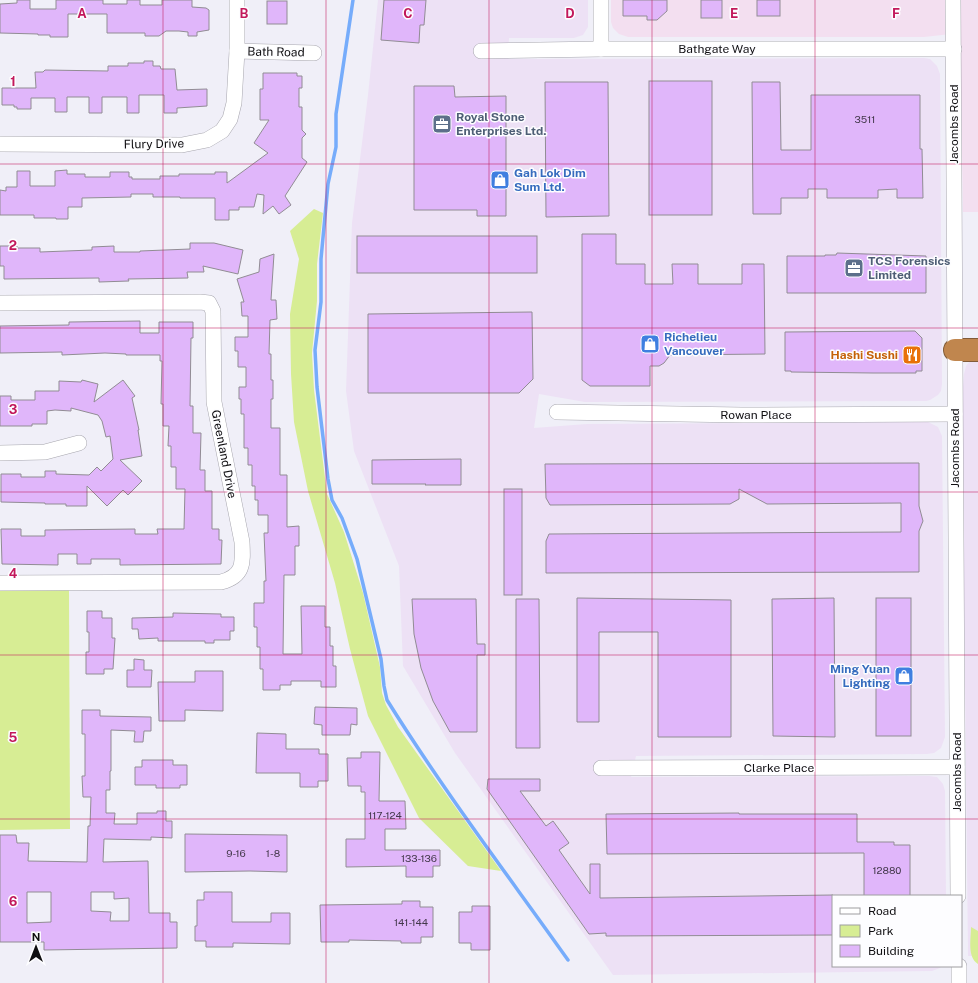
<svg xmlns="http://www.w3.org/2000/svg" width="978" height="983" font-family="'Public Sans',sans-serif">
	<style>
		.commercial { fill: #f3dff0 }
		.industrial { fill: #ede1f5 }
		.green { fill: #d7ed94 }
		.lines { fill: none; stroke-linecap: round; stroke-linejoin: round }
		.stream { stroke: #76acfb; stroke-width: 3.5 }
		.building { fill: #e0b6fa; stroke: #918c94; fill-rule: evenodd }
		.minor-casing { stroke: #a7a6ae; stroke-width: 16 }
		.highway-casing { stroke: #825c39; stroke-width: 24 }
		.minor { stroke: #fff; stroke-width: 15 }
		.highway { stroke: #c0864e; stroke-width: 22 }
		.grid { fill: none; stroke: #c2185b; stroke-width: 1; stroke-opacity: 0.55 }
		.labels { text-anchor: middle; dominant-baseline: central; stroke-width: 3; stroke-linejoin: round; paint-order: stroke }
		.number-label { font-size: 10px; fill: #43384b }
		.street-label { font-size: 12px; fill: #0f0e11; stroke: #fdfdff }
		.service-label { font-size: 12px; font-weight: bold; fill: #4e5e75; stroke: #fdfdff; text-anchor: start }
		.shop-label { font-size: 12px; font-weight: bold; fill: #366cbe; stroke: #fdfdff; text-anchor: start }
		.food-label { font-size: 12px; font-weight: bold; fill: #c56008; stroke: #fdfdff; text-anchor: end }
		.grid-label { font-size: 13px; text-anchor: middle; font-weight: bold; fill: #c2185b; stroke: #fdfdff; stroke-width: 3; stroke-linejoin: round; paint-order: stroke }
	</style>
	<rect width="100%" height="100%" fill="#f0eff8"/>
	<path class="commercial" d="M611,0H978V212H963L960,33L924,37H628L619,34L613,28L611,22Z"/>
	<g class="industrial">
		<path d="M378,0H588V27L583,35L574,38H509L508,59L924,58L930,59L937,66L940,74L942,384L941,391L938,395L930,400L926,401L585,402L539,394L534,428L587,424L928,422L938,427L942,436L945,737L941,748L934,753L927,754L636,756L631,777L929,776L937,777L943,784L945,791L946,896H833V966H942L940,968L932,971L613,975L455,753L403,666L399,566L354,451L346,391L352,223L368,95Z"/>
		<path d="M978,357V956H968L962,400L964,374L966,366L971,360Z"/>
	</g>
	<g class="green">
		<path d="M314,209L323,213L317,264V301L312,353L314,390L327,494L344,532L363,593L380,667L382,693L386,705L398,727L501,871L468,866L419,818L368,716L350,649L335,583L308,491L294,422L291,374L290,314L299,259L290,231Z"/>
		<path d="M0,587H69L70,829L0,830Z"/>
		<path d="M971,927L978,931V964C967,957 971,939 971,927Z"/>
	</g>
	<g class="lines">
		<path class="stream" d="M353,0L336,114V147L328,184L321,259V302L315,350L317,387L328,479L332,500L342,518L357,559L381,659L384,686L387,700C443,790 507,874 568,960"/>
	</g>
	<g class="building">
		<path d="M17,0H30V9H56V0H103V4H127V0H140V5H162V0H192V7L206,8L209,10V30L197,32V36H188V32L179,31H166L159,36H145V33H107V14H68V37H50V35H38V34L0,33V4L17,3Z"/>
		<path d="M384,0H426L424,25H420L419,43L381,40Z"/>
		<path d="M623,0H667V11L657,20H647V16H623Z"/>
		<rect x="701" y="0" width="21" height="18"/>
		<rect x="757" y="0" width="23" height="16"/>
		<rect x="267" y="1" width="20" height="23"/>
		<path d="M144,61H153V66H160L161,69H175L177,90L207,89V106L177,108V113H164V95H139V113H127V97H102V113H89V97H67V112H55V98H31V109H17V107H14V105H2V88H36L35,72H43L45,70L108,71V66H128V63H144Z"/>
		<path d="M263,73H297V76H302V88H299V107H302V130L306,134L302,138V158L307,162L285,196L291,205L279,214L273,206L263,214L264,195L257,194L254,207H239V210H229V220H215V198H180V197H153V194H131V197L82,198V207H68V219H56V218H34V215H0V190L6,191V187H17V171H30V186H55V171L67,170V174H85V177H110V172H129V177H132V179H160V176H179V174H215V172H227V183L268,153L254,143L269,120H260V89H263Z"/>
		<rect x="649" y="81" width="63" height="134"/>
		<path d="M545,82H608L609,216L546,217Z"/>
		<path d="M752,82H780L781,150H811V95H920V149H922L923,198H897V189L878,190V198H827V189H808V198H781V214H753Z"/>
		<path d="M414,86H454L455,97L506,96V216H477V210H414Z"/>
		<path d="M582,234H616V264H645V284H673L672,264H698V284H742V264H764L765,354L670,355L664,363L659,366H650V386H590L582,380Z"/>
		<rect x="357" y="236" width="180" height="37"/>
		<path d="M190,243H214L243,250L238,274L203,266L204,272H187L188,278L128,279L129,281L99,282V278L4,279V266H0V246H17V248H40V252L92,250V247L114,246V252H140V251L190,249Z"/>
		<path d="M837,253L926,256V293H787V256H825V255H836Z"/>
		<path d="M274,254L271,300H276L277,319L270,320L269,354H271V380H273V399H271V428H280V475H287V527L299,526V546H295V575H284L283,654H302L301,606H325V627H330V646H333V666H336V687H321V681H291V685H280V690H263V669H260V647H257V627H254V603H264V581H266L264,533H268V515H258V500H255V486H252V465H248V448H244V414H241V399H239V387H246V367H238V351H235V337H248V316H242L241,302H244L237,279L259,272L260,259Z"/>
		<path d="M532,312L533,379L519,393H368V314Z"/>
		<path d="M140,321V333H159V322H193V338H191L190,406H193V433H201L200,470H205V491H212V529H219V540H222L221,564L120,565V559H91V564H77V554H58V565L2,564L1,529H21V536H45V530L135,529V534H158L157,529H184L185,489H176V467H171V446H168L169,426H163V404H161L162,361H160V355H126V354L105,353L62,355V352L0,353V326L69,325V322Z"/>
		<path d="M915,331L922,338V371H916V373H873L791,372V371H785V332Z"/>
		<path d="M82,380L98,384L94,402L123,380L135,396L132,398L139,430H138L142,456L120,460L142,481L128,495L123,490L107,506L87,486V506H66V504H45V503L1,502V474H21V477H45V471H56V474L89,475L97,467L101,471L113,459L110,436L106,437L102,421L98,415L71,408V411L55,410L47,411V424H32V426H0V396H11V400H35V391H59V381L81,382Z"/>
		<path d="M461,459V485H425L426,484H372V460Z"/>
		<path d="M919,463V506L923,521L919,531V572L546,573V541L549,534L901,532V503L767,504L739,489V499L730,504L550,505L546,498L545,464Z"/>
		<rect x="504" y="489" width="18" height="106"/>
		<path d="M577,598L731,600V737H658V632H599V722H577Z"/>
		<path d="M834,598L835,737L773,736L772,599Z"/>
		<rect x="876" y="598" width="35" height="138"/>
		<path d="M412,599H476L477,644H485V655H477V732H450L433,701L421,668L414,634Z"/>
		<path d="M516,599H539L540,748H516Z"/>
		<path d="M87,611H102V618H112V638H115L113,669H104V674H86V652H89V632H87Z"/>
		<path d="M173,613L221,614V617H234V631H230V640H214V643H205V641H158V638L139,639L138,629H132V618L173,617Z"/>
		<path d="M134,659L144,660V670H152L151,687H127V670H134Z"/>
		<path d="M195,671H223V711L185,710V721H159L158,682H195Z"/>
		<path d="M315,707L357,708V725L351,724L350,735H322V725L314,724Z"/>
		<path d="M82,710H100V716L151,717V731H144L143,742H134L135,731L111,730V771H110V790H106V813H115L114,824H137V813H157V811H166V821H172V838L151,837V840L104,839L103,862L148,861L149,913H170V922H177V948L44,950V942H0V835H16L17,843H29L28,861L87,862L88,826H90L91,797H83L82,776H85V734H82ZM27,892H51V922L27,923ZM91,892H114V899L129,898V921H110L111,912L91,911Z"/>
		<path d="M257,733L286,734V749H319V754H328V781H318V787H300V773H256Z"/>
		<path d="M361,752H380L379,801H405L406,829H385V850H440V866H433V877H406V866L346,867V839H365V792H361V786H348L347,758H361Z"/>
		<path d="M142,760H173V765H187V785H180V788H156V785H135V767H142Z"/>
		<path d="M488,779H540V791H520L546,826L553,821L569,843L559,850L590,894V864H600V898L833,895V935L606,936V933L589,934L487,789Z"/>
		<path d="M739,813V814H857V842H894V845H910V896H864V853L607,854L606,814Z"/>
		<path d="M185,834L287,835V872L250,871L185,872Z"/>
		<path d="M204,892H232V922H271V913H290V944L233,943V947H206V941H195V926H197V900H204Z"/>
		<path d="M402,901H420V907H433V937H421V943H401V941L349,940V942H321L320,905L402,904Z"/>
		<path d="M472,906H490V950H471V943H459V912H472Z"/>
	</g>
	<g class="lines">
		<defs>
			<g id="minor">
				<path d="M953,0L958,896"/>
				<path d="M601,49V0"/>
				<path d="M237,51L314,53"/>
				<path d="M481,51L601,49H954"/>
				<path d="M0,144L182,145L207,140L222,131L230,119L234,103L237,51V0"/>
				<path d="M0,303L200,302L209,303L213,311L214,402L242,542C243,563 244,576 221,582L0,583"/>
				<path d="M557,412L742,415L955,414"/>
				<path d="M0,453L45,452L79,443"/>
				<path d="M601,768L957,767"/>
				<path d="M959,966V983"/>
			</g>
			<path id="highway" d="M955,350H978"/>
		</defs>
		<use href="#minor" class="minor-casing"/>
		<use href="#highway" class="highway-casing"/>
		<use href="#minor" class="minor"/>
		<use href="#highway" class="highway"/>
	</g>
	<path class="grid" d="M163,0V983M326,0V983M489,0V983M652,0V983M815,0V983M0,164H978M0,328H978M0,492H978M0,655H978M0,819H978"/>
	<defs>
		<symbol id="office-square" viewBox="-11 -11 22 22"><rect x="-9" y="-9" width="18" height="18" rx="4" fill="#5c6f8a" stroke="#fdfdff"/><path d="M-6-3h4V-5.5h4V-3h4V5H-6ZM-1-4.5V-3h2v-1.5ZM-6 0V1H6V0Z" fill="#fff"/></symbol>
		<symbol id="shop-square" viewBox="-11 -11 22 22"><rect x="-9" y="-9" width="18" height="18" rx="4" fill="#3f7fe0" stroke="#fdfdff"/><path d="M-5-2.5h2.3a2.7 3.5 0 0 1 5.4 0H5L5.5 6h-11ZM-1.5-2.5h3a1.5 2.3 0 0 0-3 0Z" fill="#fff"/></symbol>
		<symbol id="restaurant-square" viewBox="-11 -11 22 22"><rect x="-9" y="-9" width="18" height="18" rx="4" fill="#e8710a" stroke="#fdfdff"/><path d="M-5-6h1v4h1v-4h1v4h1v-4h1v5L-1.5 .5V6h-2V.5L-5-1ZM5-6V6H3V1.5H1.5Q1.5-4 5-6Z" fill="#fff"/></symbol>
	</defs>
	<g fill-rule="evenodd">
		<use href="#office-square" x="431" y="113" width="22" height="22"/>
		<use href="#shop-square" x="489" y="169" width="22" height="22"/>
		<use href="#office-square" x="843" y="257" width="22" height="22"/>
		<use href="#shop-square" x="639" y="333" width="22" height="22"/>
		<use href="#restaurant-square" x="901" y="344" width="22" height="22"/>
		<use href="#shop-square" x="893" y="665" width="22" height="22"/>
	</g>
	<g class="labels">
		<g class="number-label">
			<text x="865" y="119">3511</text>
			<text x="385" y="815">117-124</text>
			<text x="236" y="853">9-16</text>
			<text x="273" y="853">1-8</text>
			<text x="419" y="858">133-136</text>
			<text x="887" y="870">12880</text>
			<text x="411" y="922">141-144</text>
		</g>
		<g class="street-label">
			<text x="717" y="49">Bathgate Way</text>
			<text transform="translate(276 52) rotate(1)">Bath Road</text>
			<text transform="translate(954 124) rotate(-90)">Jacombs Road</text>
			<text transform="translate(154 144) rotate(-1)">Flury Drive</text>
			<text x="756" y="415">Rowan Place</text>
			<text transform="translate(955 448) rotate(-90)">Jacombs Road</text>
			<text transform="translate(224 454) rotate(79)">Greenland Drive</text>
			<text x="779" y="768">Clarke Place</text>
			<text transform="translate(957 772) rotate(-90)">Jacombs Road</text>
		</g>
		<g class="service-label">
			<text x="456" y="117">Royal Stone<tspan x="456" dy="14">Enterprises Ltd.</tspan></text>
			<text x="868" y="261">TCS Forensics<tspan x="868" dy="14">Limited</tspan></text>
		</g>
		<g class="shop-label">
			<text x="514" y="173">Gah Lok Dim<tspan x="514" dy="14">Sum Ltd.</tspan></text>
			<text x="664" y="337">Richelieu<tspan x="664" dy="14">Vancouver</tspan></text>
			<text x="890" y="669" text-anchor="end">Ming Yuan<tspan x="890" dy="14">Lighting</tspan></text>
		</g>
		<g class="food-label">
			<text x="898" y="355">Hashi Sushi</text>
		</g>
	</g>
	<g class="grid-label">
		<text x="82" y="18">A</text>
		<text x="244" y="18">B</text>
		<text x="408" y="18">C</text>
		<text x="570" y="18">D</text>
		<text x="734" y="18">E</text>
		<text x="896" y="18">F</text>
		<text x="13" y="86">1</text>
		<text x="13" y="250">2</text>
		<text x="13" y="414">3</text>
		<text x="13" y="578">4</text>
		<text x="13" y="742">5</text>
		<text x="13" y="906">6</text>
	</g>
	<rect x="832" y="895" width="130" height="72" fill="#fdfdff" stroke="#9e9da0"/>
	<rect x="840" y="908" width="20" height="6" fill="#ffffff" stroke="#9e9da0"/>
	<text x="868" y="915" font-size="12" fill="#0f0e11">Road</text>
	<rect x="840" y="925" width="20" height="12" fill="#d7ed94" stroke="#9e9da0"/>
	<text x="868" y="935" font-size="12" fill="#0f0e11">Park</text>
	<rect x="840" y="945" width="20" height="12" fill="#e0b6fa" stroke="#9e9da0"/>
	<text x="868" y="955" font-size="12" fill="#0f0e11">Building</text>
	<g transform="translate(36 947)" stroke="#fdfdff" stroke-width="3" paint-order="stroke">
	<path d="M0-3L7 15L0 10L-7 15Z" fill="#0f0e11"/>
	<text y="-6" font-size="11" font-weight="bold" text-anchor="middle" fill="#0f0e11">N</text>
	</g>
</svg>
